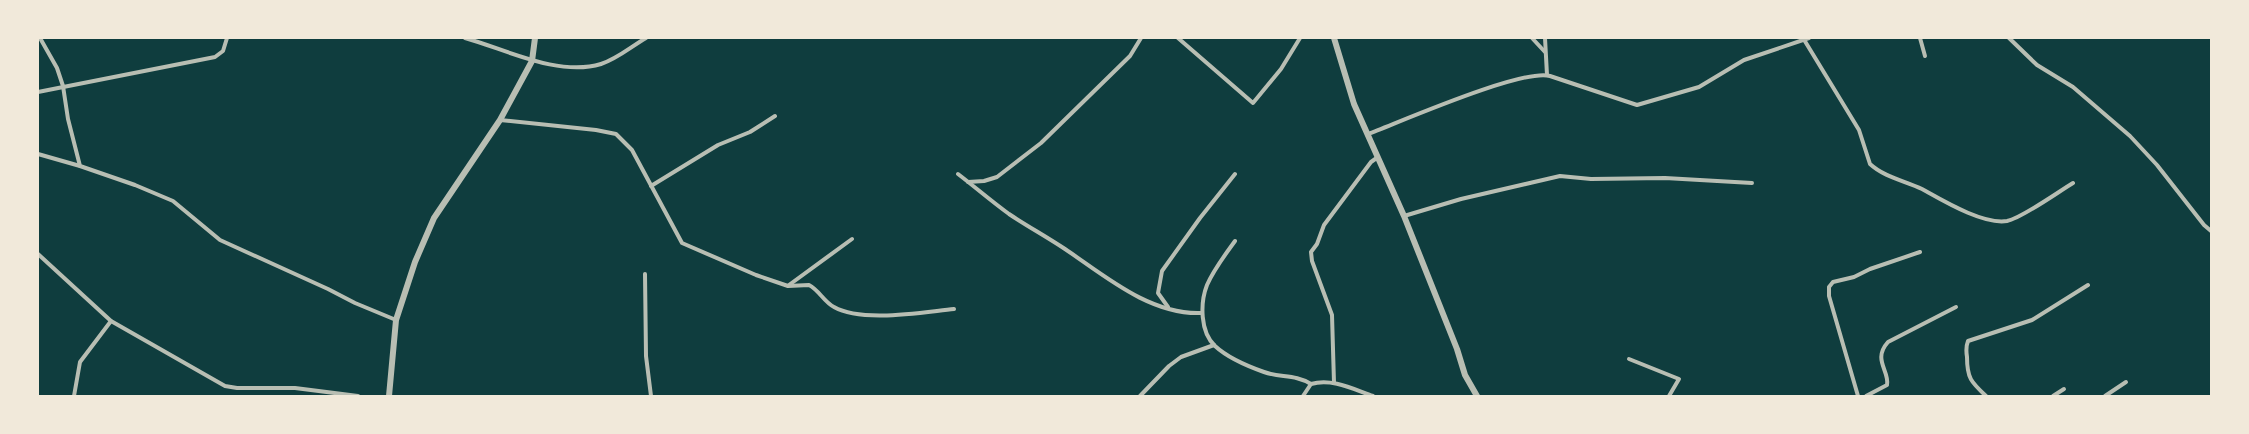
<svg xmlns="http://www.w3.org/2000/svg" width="2249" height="434" font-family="Mulish,sans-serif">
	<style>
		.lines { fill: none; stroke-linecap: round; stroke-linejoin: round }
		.minor { stroke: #b8beb3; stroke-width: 4 }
		.tertiary { stroke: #b8beb3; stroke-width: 6 }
	</style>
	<rect width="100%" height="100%" fill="#0f3d3e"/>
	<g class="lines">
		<g class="minor">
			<path d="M40,38L57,68L63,86L68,119L80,166L135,185L173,201L220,240L328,289L355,303L396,320"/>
			<path d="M465,38C505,49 558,77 601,64C617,59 632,46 646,38"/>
			<path d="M1178,38L1253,103L1281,69L1300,38"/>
			<path d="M1532,38L1545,52"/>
			<path d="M1545,38L1547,75"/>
			<path d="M1803,38L1859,130L1870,164C1884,177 1905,181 1922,189C1942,200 1983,225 2007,221C2022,218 2058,192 2073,183"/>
			<path d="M1920,38L1925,56"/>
			<path d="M2009,38L2037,65L2073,87L2130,136L2157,165L2204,225L2211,231"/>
			<path d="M38,92L215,57L223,51L227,38"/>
			<path d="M500,120L596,130L616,134L632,150L682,243L756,275L788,286L809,285C819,290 824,302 834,307C862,323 923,312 954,309"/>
			<path d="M1368,134C1400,122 1523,68 1550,76L1637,105L1699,87L1744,60L1809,38"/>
			<path d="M38,154L80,166"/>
			<path d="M958,174C975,187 991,201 1009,214C1027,226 1047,237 1065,249C1105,276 1150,315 1201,313"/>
			<path d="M968,182L984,181L997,177L1041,143L1130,56L1141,38"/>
			<path d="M651,186L718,145L750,132L775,116"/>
			<path d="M1404,216L1461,199L1560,176L1591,179L1665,178L1752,183"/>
			<path d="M1235,241C1225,255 1214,269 1207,285C1200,303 1200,332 1215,346C1228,358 1247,366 1264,372C1280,378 1295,374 1311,384"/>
			<path d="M38,254L111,321L225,386L237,388H295L358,396"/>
			<path d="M645,274L646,356L651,396"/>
			<path d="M789,285L852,239"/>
			<path d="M1168,307L1158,293L1162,271L1200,218L1235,174"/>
			<path d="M1629,359L1679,379L1669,396"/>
			<path d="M1334,383L1332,315L1312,261L1311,252L1317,244L1324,225L1371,162L1378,157"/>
			<path d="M74,396L80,362L111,321"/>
			<path d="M1140,396L1169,366L1181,357L1214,345"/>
			<path d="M1303,396L1311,384C1332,378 1353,389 1373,396"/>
			<path d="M1858,396L1829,296V287L1833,282L1854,277L1870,269L1920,252"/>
			<path d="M1866,396L1887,385C1890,371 1872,360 1888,342L1956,307"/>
			<path d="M1986,396C1971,382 1967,378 1967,357C1966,351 1966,346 1968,341L2032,320L2088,285"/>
			<path d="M2053,396L2064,389"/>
			<path d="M2105,396L2126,382"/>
		</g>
		<g class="tertiary">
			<path d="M1334,38L1354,104L1404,216L1457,349L1465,375L1477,396"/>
			<path d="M389,396L396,320L415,262L434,218L500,120L532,61L535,38"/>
		</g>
	</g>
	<rect width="2249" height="434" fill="none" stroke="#f1e9da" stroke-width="78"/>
</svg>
